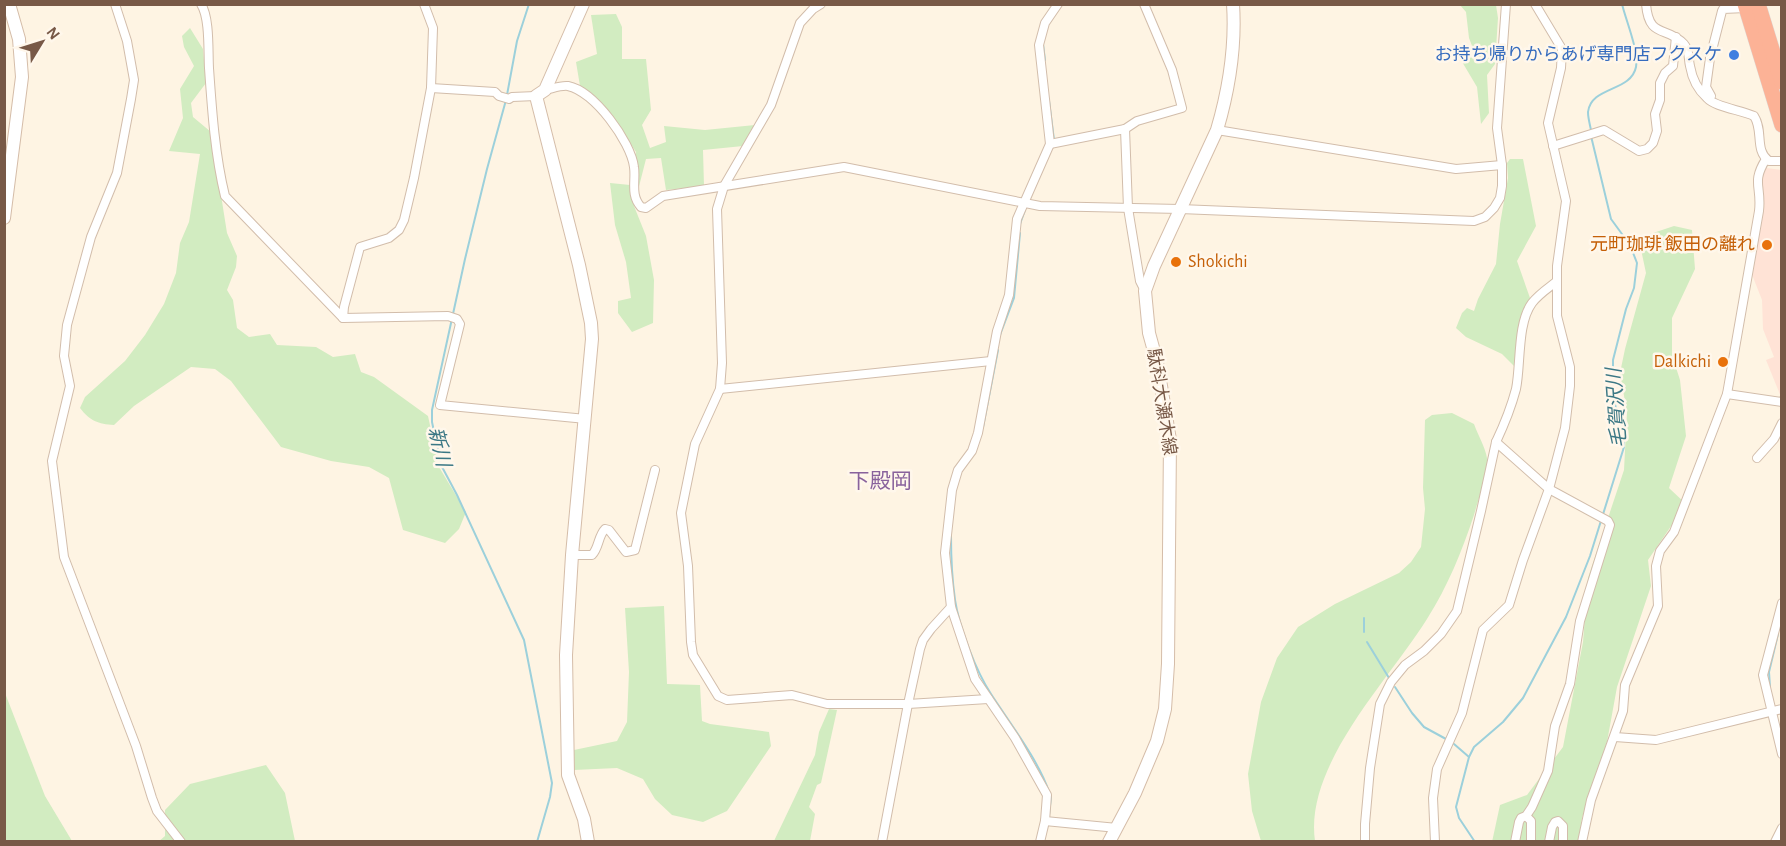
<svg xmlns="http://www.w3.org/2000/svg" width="1786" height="846" font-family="'Alegreya Sans','Noto Sans JP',sans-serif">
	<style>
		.commercial { fill: #ffe3d6 }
		.green { fill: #d2ecc1 }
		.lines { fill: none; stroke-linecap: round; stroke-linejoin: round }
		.stream { stroke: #9cd0db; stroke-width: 2 }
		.street-casing { stroke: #d2bdab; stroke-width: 10 }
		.secondary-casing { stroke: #d5bda9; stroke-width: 14 }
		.highway-casing { stroke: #dfd7d3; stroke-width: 16 }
		.street { stroke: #fff; stroke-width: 8 }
		.secondary { stroke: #fff; stroke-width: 12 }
		.highway { stroke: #fcb296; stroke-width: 15 }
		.shop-dot { fill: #3f7fe0; stroke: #fff7eb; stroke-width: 2 }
		.food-dot { fill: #e8710a; stroke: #fff7eb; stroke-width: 2 }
		.labels { text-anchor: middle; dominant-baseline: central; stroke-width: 5; stroke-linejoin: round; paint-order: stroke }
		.shop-label { font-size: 18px; fill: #366cbe; stroke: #fff7eb; text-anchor: end }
		.food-label { font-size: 18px; fill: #c56008; stroke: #fff7eb; text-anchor: end }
		.street-label { font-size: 18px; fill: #785947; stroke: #fff7eb }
		.water-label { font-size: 20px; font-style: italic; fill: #3c7885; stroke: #fff7eb }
		.quarter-label { font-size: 21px; fill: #89629c; stroke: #fff7eb }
	</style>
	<rect width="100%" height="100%" fill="#fef4e3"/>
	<path class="commercial" d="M1766,168L1782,170L1781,397L1766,360L1774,357L1763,329L1762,300L1751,272L1764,201L1759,182L1762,171Z"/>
	<g class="green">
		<path d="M1460,5H1496L1498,18L1495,64L1487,75L1489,113L1481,124L1477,87L1461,60L1465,55L1476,56L1469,38L1466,12Z"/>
		<path d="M616,14L622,27V59H646L651,110L642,125L650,148L666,142L664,126L705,130L755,125L743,146L703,150L704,186L666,190L661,158L646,159L634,206L646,236L654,280L653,323L632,332L618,313V301L631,298L626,262L615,225L610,183L630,185L636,152L611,114L580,86L576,62L597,54L591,15Z"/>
		<path d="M190,28L203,49L206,83L191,103L193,117L211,132L227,233L237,256L236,267L227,290L233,300L237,328L249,337L270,334L277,345L316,347L333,357L355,354L361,372L374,377L428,416L439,467L466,512L459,529L445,543L403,530L389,478L369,467L331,461L281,447L231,381L215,369L191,367L134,406L114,425C98,424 90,421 80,408L85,397L125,361L145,335L164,304L176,273L180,243L189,222L200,154L169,151L183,118L180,89L194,66L184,47L182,36Z"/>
		<path d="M1510,159H1523L1536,226L1517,261L1530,298L1519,371L1502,354L1466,337L1456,328L1462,313L1467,308L1474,311L1478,299L1496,264L1500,224L1508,178L1507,163Z"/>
		<path d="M1674,226L1692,230L1695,269L1672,318V355L1680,380L1686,436L1669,488L1686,504L1648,560L1651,586L1617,687L1607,742L1582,818L1579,841L1492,842L1500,805L1527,795L1563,747L1583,642L1588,578L1624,470L1627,413L1620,373L1625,349L1646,273L1639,240L1647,235Z"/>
		<path d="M1452,413L1474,424C1478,435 1485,447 1487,458C1489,469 1477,504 1474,515C1462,551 1448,586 1427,619C1389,680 1304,765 1315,841H1261L1252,811L1248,774L1261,702L1277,658L1298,627L1335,604L1399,573L1411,562L1421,547L1425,509L1423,488L1425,420L1432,415Z"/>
		<path d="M664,606L667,684L700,685L702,721L710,724L769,732L771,746L727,811L703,822L672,815L655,799L643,779L617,768L574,770V750L617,741L627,722L629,672L625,608Z"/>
		<path d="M5,693L45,796L72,841H5Z"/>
		<path d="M829,709L837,710L821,783L817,785L809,807L815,814L810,841H774L815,755L819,732Z"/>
		<path d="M266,765L285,793L295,841L158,842L165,836V810L190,784Z"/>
	</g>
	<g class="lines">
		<g class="stream">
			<path d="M1043,44L1045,60"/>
			<path d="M507,95L517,41L529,4"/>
			<path d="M506,100L487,169L465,259L432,410V422L441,465L457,495L524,640L552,783L550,797L537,842"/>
			<path d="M1049,101L1054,140"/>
			<path d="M1591,130C1590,125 1588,118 1588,112C1591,86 1631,92 1636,67C1639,51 1626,21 1622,4"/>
			<path d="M1020,224L1025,210"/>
			<path d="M1000,335L1014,298L1020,233"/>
			<path d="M983,427L998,350"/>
			<path d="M951,536C951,557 952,579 955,600C959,627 976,671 991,694C1009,722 1039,761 1049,792"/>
			<path d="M1364,618V632"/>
			<path d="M1367,642L1389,678"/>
			<path d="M1395,687L1412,713L1424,727L1446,739"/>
			<path d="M1770,687L1769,672L1778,634"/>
			<path d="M1454,744L1469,757"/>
			<path d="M1049,815L1051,797"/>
			<path d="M1475,842L1459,818L1456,807L1469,757L1474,747L1503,722L1523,698L1566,617L1590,556L1624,447L1622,423L1617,414L1613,394V360L1626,309L1634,288L1637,263L1630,245L1611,219L1591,136"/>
			<path d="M1780,842L1782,839"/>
		</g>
		<defs>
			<g id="street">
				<path d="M115,4L127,41L134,80L131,99L117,173L91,237L67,325L64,356L70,386L52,461L64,557L136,746L152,798L157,811L181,842"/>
				<path d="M201,4C210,18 208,51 209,68C212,111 215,155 225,196L343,318L448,316L457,319L460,324L440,405L586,419"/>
				<path d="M821,4L813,9L800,23L771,105L724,186L717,209L722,363L720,389L695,444L681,513L688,566L691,642L693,655L718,696L727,700L792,695L827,704H908L988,699"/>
				<path d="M1646,4C1649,40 1667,25 1684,44C1690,51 1688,58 1690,66C1692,78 1698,90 1707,98C1715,107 1741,110 1754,116C1764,131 1754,150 1769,161H1782"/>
				<path d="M431,88L495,92L499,96L509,99L512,97L536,96"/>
				<path d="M545,90C551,89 561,85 568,86C594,91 631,142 634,167C636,181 630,195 641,207L646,208L663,196L844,167L1040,206L1180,209L1474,221L1485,217L1494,208L1500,198L1502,186V165L1497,128L1506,4"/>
				<path d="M1711,96L1706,87L1710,58L1722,11L1723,9L1746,8"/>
				<path d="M1125,129L1128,208L1140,281L1145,291"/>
				<path d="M1217,130L1456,169L1502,165"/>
				<path d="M1050,144L1125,129L1137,121L1182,108L1172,70L1144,4"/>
				<path d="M1553,146L1604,130L1639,151L1647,149L1653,143L1657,131L1655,114L1660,100V83L1665,73L1673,66L1676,37"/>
				<path d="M343,318L344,307L360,247L389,238L399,230L404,220L414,178L431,88L433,28L424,4"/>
				<path d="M720,389L991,361"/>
				<path d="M1727,394L1782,402"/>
				<path d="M1496,442C1504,425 1511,408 1516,389C1521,365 1517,323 1532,303C1539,294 1547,289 1556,282"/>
				<path d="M1757,458L1774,439L1782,423"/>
				<path d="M572,555H592C599,548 598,536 605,529L609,530L626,552L635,550L655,470"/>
				<path d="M1782,603L1763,675L1782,754"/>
				<path d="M1615,737L1656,740L1782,709"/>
				<path d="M1526,816L1531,821V842"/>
				<path d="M1045,821L1117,828"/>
				<path d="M882,842L908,704L920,649L923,640L931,629L951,607"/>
				<path d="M1040,842L1045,821L1047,795L1015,738L975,679L951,607L945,553L952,490L958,470L972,451L978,433L997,331L1009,295L1017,219L1050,144L1039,45L1045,23L1058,4"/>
				<path d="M1365,842V824L1370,768L1380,704L1391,682L1405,665L1424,651L1441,634L1457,611L1481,511L1496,442L1549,489L1608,521L1610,525L1580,621L1570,684L1555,726L1548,771L1532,807L1526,816L1521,818L1519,822L1515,842"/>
				<path d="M1435,842L1433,798L1437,769L1462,713L1483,630L1509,605L1523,560L1549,489L1565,428L1570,386V367L1557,316V266L1566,201L1548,123L1561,68L1562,49L1535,4"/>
				<path d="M1549,842L1552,827L1555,822L1558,821L1563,826V842"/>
				<path d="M1582,842L1591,800L1623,711L1625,685L1658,606L1656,566L1660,551L1674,532L1727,394L1759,211C1762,186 1751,183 1766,159"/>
				<path d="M1775,842L1782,828"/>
			</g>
			<g id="secondary">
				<path d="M583,4L545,90L536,96L579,265L591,323L592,339L572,555L566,655L568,775L584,819L588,842"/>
				<path d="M4,218L22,77L19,39L9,4"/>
				<path d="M1109,842L1135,793L1157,741L1165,709L1168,664L1170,440L1157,362L1149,333L1145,291L1154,266L1217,130C1229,89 1236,48 1233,4"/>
			</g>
			<g id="highway">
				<path d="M1745,4L1782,125"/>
				<path d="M1758,4L1782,82"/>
			</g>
		</defs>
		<use href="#street" class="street-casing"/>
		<use href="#secondary" class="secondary-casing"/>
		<use href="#highway" class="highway-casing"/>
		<use href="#street" class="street"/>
		<use href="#secondary" class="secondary"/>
		<use href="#highway" class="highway"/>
	</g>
	<circle class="shop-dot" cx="1734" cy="55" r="6"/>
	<g class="food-dot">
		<circle cx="1767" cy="245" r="6"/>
		<circle cx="1176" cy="262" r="6"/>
		<circle cx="1723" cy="362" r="6"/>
	</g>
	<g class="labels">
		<g class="shop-label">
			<text x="1722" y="55">お持ち帰りからあげ専門店フクスケ</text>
		</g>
		<g class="food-label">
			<text x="1755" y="245">元町珈琲 飯田の離れ</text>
			<text x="1188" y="262" text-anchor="start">Shokichi</text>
			<text x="1711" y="362">Dalkichi</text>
		</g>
		<g class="street-label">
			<text transform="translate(1161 402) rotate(81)">駄科大瀬木線</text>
		</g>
		<g class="water-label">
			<text transform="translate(1617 408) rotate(-94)">毛賀沢川</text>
			<text transform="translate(439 447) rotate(77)">新川</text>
		</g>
		<g class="quarter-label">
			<text x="880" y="481">下殿岡</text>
		</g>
	</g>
	<rect width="1786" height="846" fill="none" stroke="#785947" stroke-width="12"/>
	<g transform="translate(42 42) rotate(52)" stroke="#fff7eb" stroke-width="4.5" paint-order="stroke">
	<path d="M0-4.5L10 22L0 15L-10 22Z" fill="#785947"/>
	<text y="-9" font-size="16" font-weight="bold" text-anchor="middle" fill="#785947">N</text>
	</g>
</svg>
